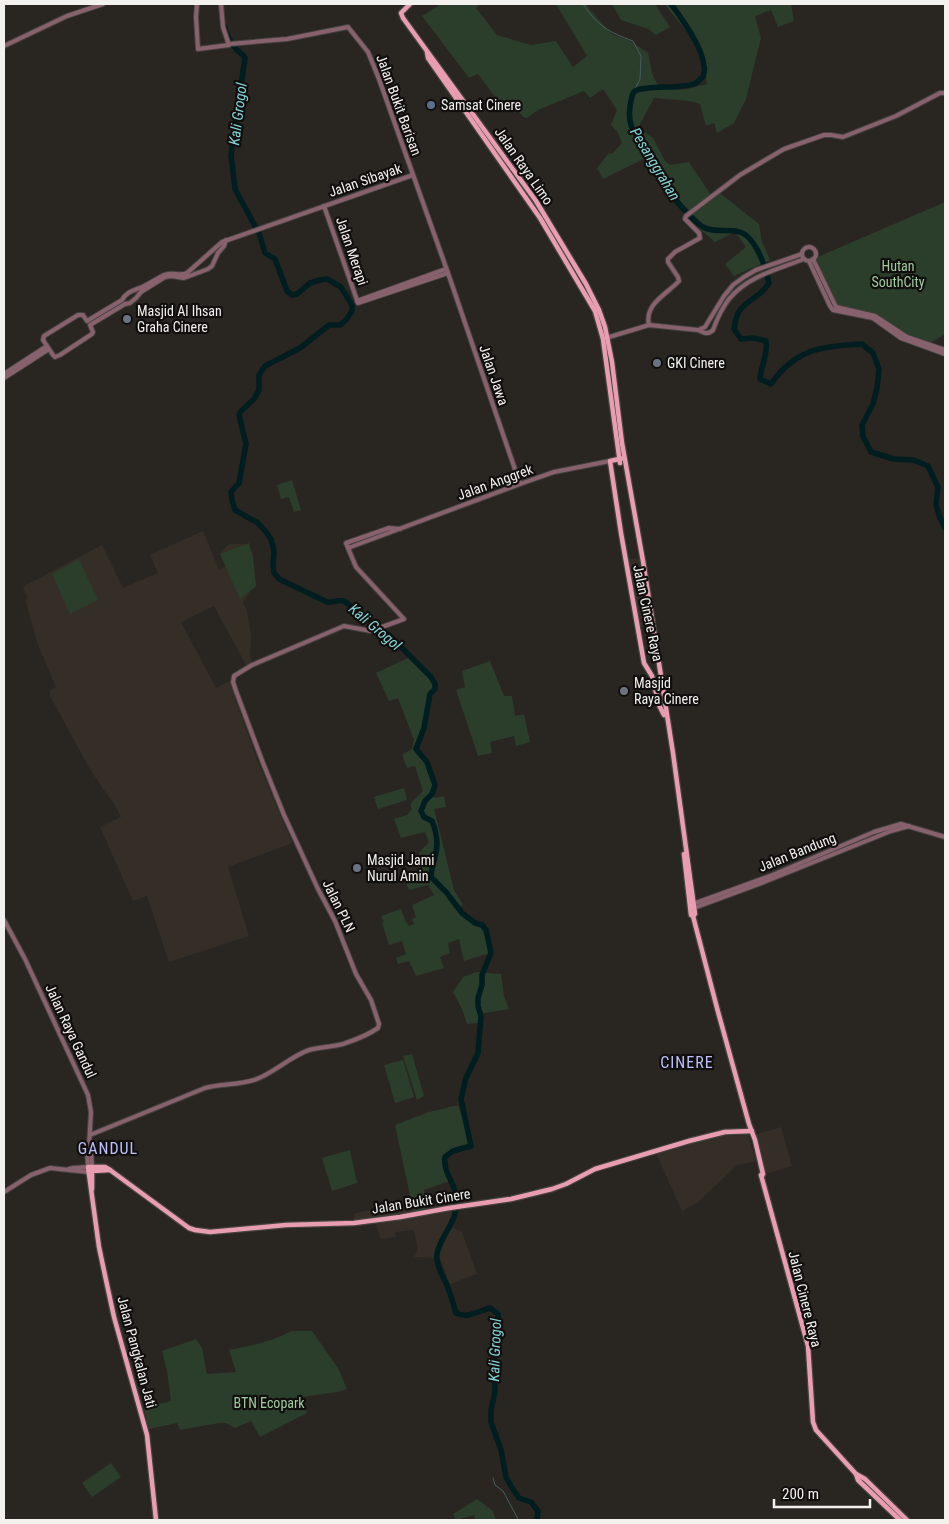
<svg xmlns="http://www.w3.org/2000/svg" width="949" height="1524" font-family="'Roboto Condensed',sans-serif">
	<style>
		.built { fill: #352e26 }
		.green { fill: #2b3d2b }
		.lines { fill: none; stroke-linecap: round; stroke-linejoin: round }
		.stream { stroke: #495d5d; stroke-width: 1 }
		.river { stroke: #001d1f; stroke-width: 5.5 }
		.minor-casing { stroke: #45423f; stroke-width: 6 }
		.major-casing { stroke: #45423f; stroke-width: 7 }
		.minor { stroke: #87626c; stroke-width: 4 }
		.major { stroke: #e89db1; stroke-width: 4.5 }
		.service-dot { fill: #5c6f8a; stroke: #110f0d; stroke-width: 2 }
		.worship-dot { fill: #6b7280; stroke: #110f0d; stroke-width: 2 }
		.labels { text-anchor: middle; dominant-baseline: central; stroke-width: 4.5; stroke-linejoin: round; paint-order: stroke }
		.street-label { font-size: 14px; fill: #f3f1ee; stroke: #110f0d }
		.poi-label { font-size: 14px; fill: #f3f1ee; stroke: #110f0d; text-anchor: start }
		.park-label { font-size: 14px; fill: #9fcc9f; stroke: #110f0d }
		.water-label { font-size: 15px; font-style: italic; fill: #84d4d7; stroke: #110f0d }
		.quarter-label { font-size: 16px; letter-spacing: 1px; fill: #bdc0f9; stroke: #110f0d }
	</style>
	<rect width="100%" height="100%" fill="#292622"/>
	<g class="built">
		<path d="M203,531L219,570L227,566L221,552L229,544H245L252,575L256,582L243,602L247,611L251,637L250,653L252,663L246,665L214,606L181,622L216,688L229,681L256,757L292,843L228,867L249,936L169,962L147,896L133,901L100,827L121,817L116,807L91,771L50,696V690L56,687L38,645L26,603L27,596L23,588L26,585L102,545L123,588L158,573L150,555Z"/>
		<path d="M639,558L649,626L639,627L628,559Z"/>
		<path d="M781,1127L792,1166L765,1174L754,1135Z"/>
		<path d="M748,1135L756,1161L737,1165L697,1203L682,1211L656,1153L722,1136Z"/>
		<path d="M412,1206L414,1213L455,1208L456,1215L453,1228L462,1232L477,1274L450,1284L440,1258L414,1257L418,1249L414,1230L395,1232L396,1237L381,1239L375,1222L354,1224V1214L373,1209L375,1215Z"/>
	</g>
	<g class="green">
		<path d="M441,4H481L476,8L497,35L531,45L556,41L573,67L587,56L556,4H587L590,10L612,34L629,40L648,53C650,61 651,73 655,80C665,97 692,88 707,84L695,41L664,4H791L794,21L778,27L771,10L755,16L761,38L746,99L734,123L717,133L714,123L706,126L700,104L689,101L654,98L640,124V129L653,138L665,161L670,165L689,162L713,198L721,194L759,224L762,242L770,260L734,276L725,264L746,247L735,232L715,242L696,226L674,192L669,194L648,157L603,179L597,168L608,154L613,153L622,143L618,133L611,125L617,110L603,89L590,98L584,91L538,110L527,118L523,117L510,102L502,106L478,74L469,78L422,16Z"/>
		<path d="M612,4H655L670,27L656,35L648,29L621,20Z"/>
		<path d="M945,202V334L929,344L907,337L886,322L836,307L813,259Z"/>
		<path d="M292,480L301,510L294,512L289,497L281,499L277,485Z"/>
		<path d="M249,543L253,557L256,586L240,599L220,554Z"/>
		<path d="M79,559L98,600L70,614L52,574Z"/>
		<path d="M410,657L436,686L430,695L417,750L424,756L435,788L434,798L444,796L446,807L434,809L454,890L463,905L458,908L465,917L482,927L486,936L490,953L464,961L459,939L448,943L450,953L440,957L444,968L416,976L409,961L398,964L396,958L406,954L402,941L389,945L382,923L384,922L381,916L401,909L406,922L409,926L414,924L412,919L416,917L412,905L434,895L428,885L409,890L404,879L417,873L422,868L419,853L429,842L425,832L401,838L394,819L407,815L412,809L410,804L423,791L415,766L407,768L402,755L412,749L414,740L398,698L389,701L376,673Z"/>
		<path d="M490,661L504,696H512L515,716L524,714L530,742L516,746L514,736L490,742L492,753L478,756L456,690L465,687L462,671Z"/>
		<path d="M404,788L407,800L378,809L374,797Z"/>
		<path d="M476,972L501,974L504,996L509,1009L480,1014L479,1023L467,1024L462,1009L453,992L463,977Z"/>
		<path d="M412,1054L424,1096L417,1100L403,1056Z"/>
		<path d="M403,1060L414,1097L395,1103L384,1065Z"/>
		<path d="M458,1105L471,1146L453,1151L445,1157L444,1166L450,1181L424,1190L427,1211L414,1214L395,1125L429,1112Z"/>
		<path d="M350,1150L357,1183L332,1191L322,1158Z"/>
		<path d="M292,1331H312L338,1368L347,1389L337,1392L302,1397L307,1413L260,1437L251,1421L235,1428L226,1423H219L180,1430L177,1423L149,1429L144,1408L171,1401L167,1371L162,1351L196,1339L202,1348L207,1374L236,1372L229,1350C251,1346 273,1341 292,1331Z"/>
		<path d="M111,1463L121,1477L92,1497L82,1483Z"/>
		<path d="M477,1499L493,1511L496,1520H476L474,1515L456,1520L453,1514Z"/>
	</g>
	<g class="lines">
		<g class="stream">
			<path d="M583,4C597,26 609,32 633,41L641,56L640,79L633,93"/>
			<path d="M493,1478L495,1485L503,1491L518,1519"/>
		</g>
		<g class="river">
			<path d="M671,4C682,19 702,46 704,66C705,69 704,74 703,77C700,79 697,83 694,84C681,89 640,85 634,92C631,96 631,102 630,107C626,135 644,139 655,160C659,167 660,174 663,181C667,192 693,221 703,227C718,235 738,225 749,238C760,250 765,267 769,283C761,297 749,298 740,310C736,315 735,323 734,329L741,339L753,338L766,341C768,356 761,365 760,379L771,384C795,349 822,346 862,344L873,353L879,369L877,388L873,404L862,425L863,436L871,452L894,459L913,460L928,466L938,487L936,505L940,518L945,528"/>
			<path d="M224,26C226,33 231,43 236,49C240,53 243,54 245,58L231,155L235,189L255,226"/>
			<path d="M259,233L265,253L275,259L287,291L292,295L297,294L310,283L320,280L327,279L341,287L352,305V311L346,320L340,325H329L300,348L265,366L259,375V390L254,399L241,411L239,415L246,444L239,483L231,492L232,500L235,510L258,523L266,532L271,539L274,551L273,565L274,573L279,579L327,602C333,603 339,599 344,601L390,636L431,677L435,684V689L430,694L424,728L416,749L427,762L435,785L432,794L425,801L421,811L424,817L432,821C437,833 439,844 435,857C433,865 431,870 431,877L447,893"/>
			<path d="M449,896L462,913L475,923L482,925L486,930L491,953L482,975V985L478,998V1006L481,1016L478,1053L466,1078L461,1099L471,1146L453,1151L445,1157C443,1174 455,1181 456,1197C459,1223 441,1233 437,1254C435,1266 446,1280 449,1291C452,1298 454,1306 456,1313C468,1319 478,1311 490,1308L498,1314L499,1328L494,1358L495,1392L491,1410V1422L501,1450L506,1477L512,1488L519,1498L531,1502L538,1511L537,1520"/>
		</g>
		<defs>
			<g id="minor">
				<path d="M197,4L196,17L198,49L229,45L223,27L221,4"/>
				<path d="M229,44L287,39L348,27L368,52L379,79L448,273L520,484"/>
				<path d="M4,46L67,16L103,4"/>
				<path d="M324,206L358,303L448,273"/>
				<path d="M226,240L224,246L218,253L212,266L208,269L184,278L171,276L165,277L141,292L136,298L130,303L125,304L90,325L93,332L92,334L60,355L55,357L53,355L43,340L44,336L78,315H83L87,321L122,300C127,290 138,290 146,285C152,282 158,278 164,275C172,271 180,277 187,273L222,242L413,175"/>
				<circle cx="809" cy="254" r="7"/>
				<path d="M813,259L836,307L875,316L907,337L945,350"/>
				<path d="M809,261L830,306L833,310L873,318L901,338L945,354"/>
				<path d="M357,301L446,269"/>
				<path d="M649,325C644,304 667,294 679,281L678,277L668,262V259L675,252L700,238L699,233L685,219L686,216L740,175L784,149L824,135H831L843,137L896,116L940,93H945"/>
				<path d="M698,330L705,327L724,296L733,285L744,277L756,270L802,254"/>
				<path d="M606,338L649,325L698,330C704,333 708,335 713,330C717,319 722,308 729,299C748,276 778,269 804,259"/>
				<path d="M4,374L47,346"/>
				<path d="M4,378L49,349"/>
				<path d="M348,548L520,484L554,472L610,461"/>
				<path d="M693,904L770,876L874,832L901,824L945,837"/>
				<path d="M694,908L764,882L891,831L909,826"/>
				<path d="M4,920L25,959L88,1095L91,1112L89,1146L87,1150L88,1167L73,1168L69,1169"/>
				<path d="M90,1135L205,1088C221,1084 238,1085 254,1080C273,1074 289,1057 309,1050C320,1047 331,1047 343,1044C355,1040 368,1035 378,1028L379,1024L371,1000L356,974L335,921L318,889L284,815L263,763L236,691L233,682L234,676L252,665L344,626L371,631L404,619L356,567L346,543L389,528L400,529"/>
				<path d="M89,1146L91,1150L92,1167"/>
				<path d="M4,1192L31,1175L50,1168L88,1172"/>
			</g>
			<g id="major">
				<path d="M410,4L401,13L403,18L536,201L586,284L599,310L605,327L612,362L622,443L643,561L673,753L695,914L693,916"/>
				<path d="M427,52L428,58L540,218L595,311L603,339L620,463"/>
				<path d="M624,458L610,461L621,533L644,663L652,676L659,705L664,715"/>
				<path d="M684,854L691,915L693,916L717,1008L749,1124L755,1140L763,1174L762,1176"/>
				<path d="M92,1167V1189"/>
				<path d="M92,1171L110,1170"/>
				<path d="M761,1175L808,1346L813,1422L816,1430L856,1474L858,1480L900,1520"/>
				<path d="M856,1474L865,1479L907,1520"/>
				<path d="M156,1520L147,1435L114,1317L106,1280L99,1247L88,1167H105L110,1170L189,1228L195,1230L210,1232L286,1225L354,1223L400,1217L449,1208L511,1199L552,1189L566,1184L595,1169L689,1141L725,1132L752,1131"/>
			</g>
		</defs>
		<use href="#minor" class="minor-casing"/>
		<use href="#major" class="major-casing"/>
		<use href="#minor" class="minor"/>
		<use href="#major" class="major"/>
	</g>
	<circle class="service-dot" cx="431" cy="105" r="5"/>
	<g class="worship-dot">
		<circle cx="127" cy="319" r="5"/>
		<circle cx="657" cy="363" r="5"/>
		<circle cx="624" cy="691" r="5"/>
		<circle cx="357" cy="868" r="5"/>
	</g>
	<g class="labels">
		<g class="street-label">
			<text transform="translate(399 105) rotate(70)">Jalan Bukit Barisan</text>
			<text transform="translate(524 166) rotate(55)">Jalan Raya Limo</text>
			<text transform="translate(365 180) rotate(-19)">Jalan Sibayak</text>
			<text transform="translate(352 251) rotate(71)">Jalan Merapi</text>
			<text transform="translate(494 375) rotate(71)">Jalan Jawa</text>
			<text transform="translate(495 482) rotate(-20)">Jalan Anggrek</text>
			<text transform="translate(648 613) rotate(78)">Jalan Cinere Raya</text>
			<text transform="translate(797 852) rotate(-22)">Jalan Bandung</text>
			<text transform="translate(339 906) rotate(64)">Jalan PLN</text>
			<text transform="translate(71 1031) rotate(65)">Jalan Raya Gandul</text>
			<text transform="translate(421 1201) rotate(-9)">Jalan Bukit Cinere</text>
			<text transform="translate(805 1299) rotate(76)">Jalan Cinere Raya</text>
			<text transform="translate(137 1352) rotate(75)">Jalan Pangkalan Jati</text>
		</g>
		<g class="poi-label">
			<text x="441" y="105">Samsat Cinere</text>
			<text x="137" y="311">Masjid Al Ihsan<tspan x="137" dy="16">Graha Cinere</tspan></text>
			<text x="667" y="363">GKI Cinere</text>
			<text x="634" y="683">Masjid<tspan x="634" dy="16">Raya Cinere</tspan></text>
			<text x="367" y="860">Masjid Jami<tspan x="367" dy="16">Nurul Amin</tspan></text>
		</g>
		<g class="park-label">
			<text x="898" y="266">Hutan<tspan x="898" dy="16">SouthCity</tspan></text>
			<text x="269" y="1403">BTN Ecopark</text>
		</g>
		<g class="water-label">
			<text transform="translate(238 114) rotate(-83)">Kali Grogol</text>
			<text transform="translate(655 164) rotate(59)">Pesanggrahan</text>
			<text transform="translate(375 627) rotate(40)">Kali Grogol</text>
			<text transform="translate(495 1350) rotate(-88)">Kali Grogol</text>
		</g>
		<g class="quarter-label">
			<text x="687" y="1062">CINERE</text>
			<text x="108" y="1148">GANDUL</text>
		</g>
	</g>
	<rect width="949" height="1524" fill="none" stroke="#f3f1ee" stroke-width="10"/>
	<path d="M774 1499v8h96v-8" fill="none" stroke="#f3f1ee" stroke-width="2.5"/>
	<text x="782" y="1499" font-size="15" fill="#f3f1ee" stroke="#110f0d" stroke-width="4" paint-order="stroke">200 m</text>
</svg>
